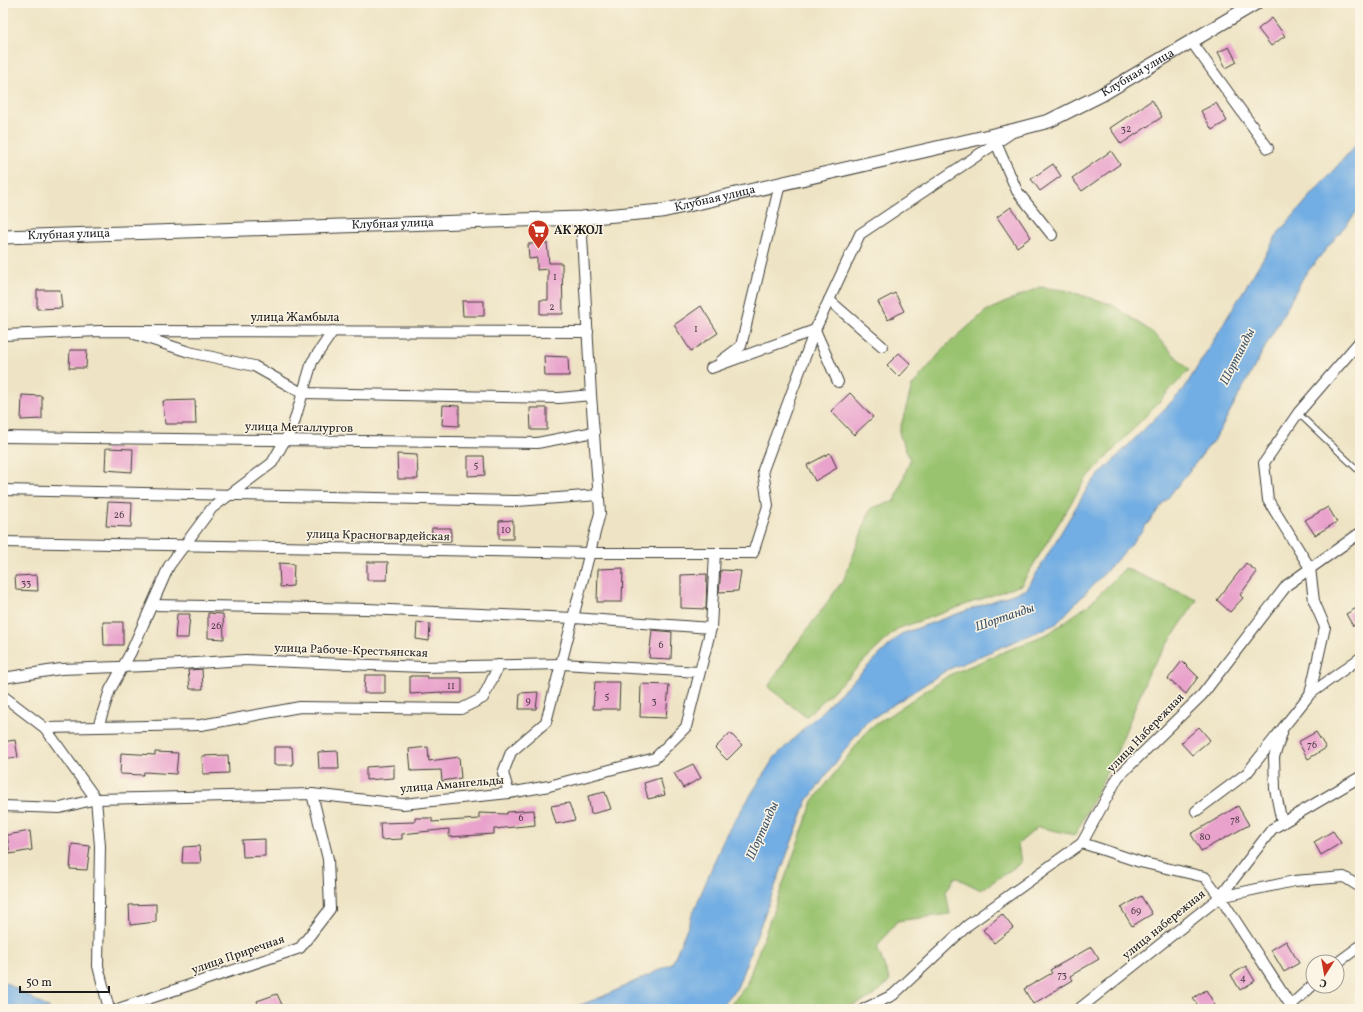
<svg xmlns="http://www.w3.org/2000/svg" width="1363" height="1012" font-family="Vollkorn,serif">
	<style>
		.green { fill: #9ac370; stroke: #5b7046 }
		.water { fill: #72ade3; stroke: #476480 }
		.building { fill: #e9a2cc }
		.lines { fill: none; stroke-linecap: round; stroke-linejoin: round }
		.service-casing { stroke: #3c3a35; stroke-width: 7 }
		.minor-casing { stroke: #3c3a35; stroke-width: 12 }
		.tertiary-casing { stroke: #3c3a35; stroke-width: 15 }
		.service { stroke: #fff; stroke-width: 5 }
		.minor { stroke: #fff; stroke-width: 10 }
		.tertiary { stroke: #fff; stroke-width: 13 }
		.labels { text-anchor: middle; dominant-baseline: central; stroke-width: 3; stroke-linejoin: round; paint-order: stroke }
		.number-label { font-size: 10px; fill: #4f3e48 }
		.street-label { font-size: 12px; fill: #1c1c1c; stroke: #fcf5e5 }
		.poi-label { font-size: 12px; font-weight: bold; fill: #1c1c1c; stroke: #fcf5e5; text-anchor: start }
		.water-label { font-size: 13px; font-style: italic; fill: #3e566c; stroke: #fcf5e5 }
	</style>
	<rect width="100%" height="100%" fill="#fcf5e5"/>
	<filter id="ink" filterUnits="userSpaceOnUse"><feTurbulence type="fractalNoise" baseFrequency=".025" numOctaves="2"/><feDisplacementMap in="SourceGraphic" scale="8" xChannelSelector="R" yChannelSelector="G"/><feConvolveMatrix kernelMatrix="1 2 1 2 8 2 1 2 1" color-interpolation-filters="sRGB"/></filter>
	<filter id="wash" filterUnits="userSpaceOnUse"><feTurbulence type="fractalNoise" baseFrequency=".012" numOctaves="4" result="noise"/><feDisplacementMap in="SourceGraphic" scale="16" xChannelSelector="R" yChannelSelector="G"/><feGaussianBlur stdDeviation="0.9" result="paint"/><feColorMatrix in="noise" values="0 0 0 0 0 0 0 0 0 0 0 0 0 0 0 0 0 1.4 0 .05"/><feComposite in="paint" operator="in"/></filter>
	<g filter="url(#wash)">
		<rect width="100%" height="100%" fill="#eee4c5"/>
		<g class="green">
			<path d="M1040,287L1064,290L1111,304L1152,332L1189,370L1085,480L1021,585L897,629L806,717L768,687L793,649L844,579L871,508L895,501L910,460L899,433L912,386L946,346L986,311Z"/>
			<path d="M1125,568L1197,600L1150,670L1117,752L1075,835L1038,827L1018,844L1021,863L981,890L955,877L946,892L950,914L897,921L877,947L890,981L872,997L844,1009H727L746,986L813,801L869,729L949,675L1049,633L1091,603Z"/>
		</g>
		<g class="water">
			<path d="M1360,140V208L1304,276L1216,437L1129,547L1056,624L947,670L865,723L807,801L737,988L719,1009H570L604,996L672,964L725,836L774,758L901,634L1027,589L1090,484L1184,389L1279,232Z"/>
			<path d="M3,981L50,1009H3Z"/>
		</g>
		<g id="blocks">
			<g class="building">
				<path d="M1272,18L1285,36L1271,46L1258,29Z"/>
				<path d="M1229,47L1237,62L1226,68L1218,52Z"/>
				<path d="M1152,100L1162,117L1121,144L1110,128Z"/>
				<path d="M1216,103L1227,121L1212,130L1201,111Z"/>
				<path d="M1111,151L1120,164L1082,191L1072,178Z"/>
				<path d="M1053,164L1061,176L1040,191L1031,179Z"/>
				<path d="M1011,207L1031,237L1017,247L997,217Z"/>
				<path d="M547,243L549,263H562L563,314H540V300H548V269L537,270V258L529,259L528,244Z"/>
				<path d="M37,290H60L62,308L37,309Z"/>
				<path d="M895,293L904,311L888,320L878,302Z"/>
				<path d="M462,301H484V316H463Z"/>
				<path d="M701,306L718,333L691,351L674,325Z"/>
				<path d="M70,350H87L86,368H69Z"/>
				<path d="M899,353L911,364L899,377L887,365Z"/>
				<path d="M544,356L568,357L569,376H545Z"/>
				<path d="M850,393L873,417L854,435L831,411Z"/>
				<path d="M22,395L42,396V419L21,420Z"/>
				<path d="M195,400L196,424H165L163,401Z"/>
				<path d="M443,405L459,406V426L442,425Z"/>
				<path d="M530,408H547V430H531Z"/>
				<path d="M106,448L133,449L132,472L105,470Z"/>
				<path d="M830,453L837,468L815,481L807,465Z"/>
				<path d="M397,454L417,455L418,479H398Z"/>
				<path d="M468,456H484L485,475L468,476Z"/>
				<path d="M108,502L132,503L131,527L106,526Z"/>
				<path d="M1328,507L1337,522L1315,535L1305,520Z"/>
				<path d="M513,520V539H499V521Z"/>
				<path d="M432,528H451V541H431Z"/>
				<path d="M367,562H388L387,580H367Z"/>
				<path d="M279,563L294,564L293,586L280,587Z"/>
				<path d="M1246,563L1257,572L1240,595L1243,598L1230,612L1217,600Z"/>
				<path d="M623,568L622,602H597L598,569Z"/>
				<path d="M721,570L741,571L738,591L719,592Z"/>
				<path d="M707,574L706,609L681,608V575Z"/>
				<path d="M37,575L38,591L16,590L15,576Z"/>
				<path d="M1360,606V622L1353,626L1346,614Z"/>
				<path d="M208,613L223,614L224,639L208,638Z"/>
				<path d="M177,614H190L188,638H175Z"/>
				<path d="M103,622H123V645H104Z"/>
				<path d="M417,622L430,624L429,641L416,639Z"/>
				<path d="M652,630L672,632L671,659L649,658Z"/>
				<path d="M1182,661L1198,677L1186,694L1168,679Z"/>
				<path d="M202,669L203,689H190L188,670Z"/>
				<path d="M365,675H385V693H364Z"/>
				<path d="M410,676H427V678H462V693H441V692L410,694Z"/>
				<path d="M595,682H620L619,709H593Z"/>
				<path d="M641,684L669,685L666,718L640,717Z"/>
				<path d="M538,692L536,709H519L520,693Z"/>
				<path d="M1199,727L1210,740L1192,755L1181,743Z"/>
				<path d="M1316,732L1326,748L1308,759L1298,742Z"/>
				<path d="M730,733L742,745L727,760L715,748Z"/>
				<path d="M15,740L18,757L3,759V742Z"/>
				<path d="M274,747H292L293,765H274Z"/>
				<path d="M428,747L429,761L459,757L461,778L442,781L441,770L411,771L409,749Z"/>
				<path d="M338,751L339,769H319L318,752Z"/>
				<path d="M155,752L178,753L176,774L144,772L143,775L120,774L121,753L155,755Z"/>
				<path d="M228,755L229,773L203,774L202,756Z"/>
				<path d="M693,764L701,778L683,788L674,773Z"/>
				<path d="M394,765V778L366,780V767Z"/>
				<path d="M660,778L665,795L648,799L644,783Z"/>
				<path d="M605,792L611,809L591,814L588,796Z"/>
				<path d="M569,803L575,820L556,824L551,806Z"/>
				<path d="M1238,806L1249,825L1201,851L1191,834Z"/>
				<path d="M534,810L535,825L494,829V834L449,837V829L402,834V839L381,840L380,823L415,822V818H432V822L479,819V813L507,814V812Z"/>
				<path d="M30,831L32,850L10,854L7,835Z"/>
				<path d="M1333,831L1341,843L1321,855L1314,842Z"/>
				<path d="M265,839V856L243,857L242,840Z"/>
				<path d="M72,844L90,846L87,870L70,869Z"/>
				<path d="M199,846L201,863H182L183,847Z"/>
				<path d="M1141,896L1152,914L1132,926L1121,908Z"/>
				<path d="M156,904V922L130,925L129,905Z"/>
				<path d="M1002,914L1013,928L994,943L983,930Z"/>
				<path d="M1286,941L1299,963L1284,972L1271,950Z"/>
				<path d="M1091,947L1099,959L1070,976L1073,980L1033,1004L1024,989L1052,973L1050,970Z"/>
				<path d="M1246,966L1255,981L1240,990L1231,975Z"/>
				<path d="M1206,990L1215,1005L1209,1009H1200L1193,998Z"/>
				<path d="M277,994L284,1009H260L257,1001Z"/>
			</g>
		</g>
	</g>
	<g filter="url(#ink)">
		<use href="#blocks" fill-opacity="0" stroke="#3c3a35" stroke-width="1"/>
		<g class="lines">
			<defs>
				<path id="service" d="M1298,413L1360,472"/>
				<g id="minor">
					<path d="M1191,41L1268,148"/>
					<path d="M996,143L1017,191L1052,235"/>
					<path d="M829,300L882,346"/>
					<path d="M815,330L838,382"/>
					<path d="M135,334L189,352L254,366L302,393L559,398L591,395"/>
					<path d="M3,335L100,331L588,332"/>
					<path d="M721,361L741,346L780,184"/>
					<path d="M711,368L815,330L860,234L1011,133"/>
					<path d="M3,437L537,443L594,432"/>
					<path d="M3,490L517,501L599,495"/>
					<path d="M3,542L590,553H753L768,506L763,470L815,330"/>
					<path d="M152,605L367,609L574,618L711,628"/>
					<path d="M3,678L61,669L147,666L245,660L423,667L562,664L699,672"/>
					<path d="M1310,694L1325,627L1314,601L1310,568L1268,500L1264,463L1298,413L1360,341"/>
					<path d="M3,696L45,728L96,799"/>
					<path d="M98,727L110,690L131,652L169,566L212,508L272,463L293,426L312,362L333,331"/>
					<path d="M45,728L201,725L300,707L461,709L483,698L499,665"/>
					<path d="M509,793L503,773L511,752L546,722L600,513L591,395L581,218"/>
					<path d="M96,799L100,846L98,966L109,1009"/>
					<path d="M3,806L60,808L96,799L312,794L403,804L509,793L549,786L655,758L686,727L711,628L715,553"/>
					<path d="M1196,811L1247,773L1310,694L1360,658"/>
					<path d="M1282,823L1275,789L1274,757L1282,733"/>
					<path d="M1082,843L1140,862L1205,877L1220,897L1293,1009"/>
					<path d="M1220,897L1294,881L1344,877L1360,887"/>
					<path d="M1337,963L1360,946"/>
					<path d="M1291,1005L1313,985"/>
					<path d="M118,1009L300,948L330,909L328,859L312,794"/>
					<path d="M864,1009L893,995L968,925L1082,843L1118,777L1202,695L1287,585L1360,533"/>
					<path d="M1079,1009L1220,897L1272,829L1360,777"/>
				</g>
				<g id="tertiary">
					<path id="s1" d="M3,237L581,218L662,211L1015,130L1049,121L1101,95L1256,3"/>
				</g>
			</defs>
			<use href="#service" class="service-casing"/>
			<use href="#minor" class="minor-casing"/>
			<use href="#tertiary" class="tertiary-casing"/>
			<use href="#service" class="service"/>
			<use href="#minor" class="minor"/>
			<use href="#tertiary" class="tertiary"/>
		</g>
	</g>
	<defs>
		<symbol id="supermarket-pin" viewBox="-11 -11 22 30"><path d="M0 17L-7.5 6A9.5 9.5 0 1 1 7.5 6Z" fill="#c8321e" stroke="#fcf5e5"/><path d="M-6-5.5h2.5l.6 2H6L4.5 2H-2.5L-4.4-4H-6ZM-1.5 3.2a1.3 1.3 0 1 0 .1 0ZM3 3.2a1.3 1.3 0 1 0 .1 0Z" fill="#fff"/></symbol>
	</defs>
	<g fill-rule="evenodd">
		<use href="#supermarket-pin" x="526" y="218" width="25" height="34"/>
	</g>
	<g class="labels">
		<g class="number-label">
			<text x="1126" y="129">32</text>
			<text x="555" y="277">1</text>
			<text x="552" y="307">2</text>
			<text x="696" y="329">1</text>
			<text x="476" y="465">5</text>
			<text x="119" y="515">26</text>
			<text x="506" y="530">10</text>
			<text x="26" y="583">33</text>
			<text x="216" y="626">26</text>
			<text x="661" y="645">6</text>
			<text x="451" y="686">11</text>
			<text x="607" y="696">5</text>
			<text x="528" y="701">9</text>
			<text x="654" y="701">3</text>
			<text x="1312" y="745">76</text>
			<text x="521" y="818">6</text>
			<text x="1235" y="820">78</text>
			<text x="1205" y="837">80</text>
			<text x="1136" y="911">69</text>
			<text x="1062" y="975">73</text>
			<text x="1243" y="978">4</text>
		</g>
		<g class="street-label">
			<text stroke="none"><textPath href="#s1" startOffset="1158">Клубная улица</textPath></text>
			<text stroke="none"><textPath href="#s1" startOffset="714">Клубная улица</textPath></text>
			<text stroke="none"><textPath href="#s1" startOffset="390">Клубная улица</textPath></text>
			<text stroke="none"><textPath href="#s1" startOffset="66">Клубная улица</textPath></text>
			<text x="295" y="318">улица Жамбыла</text>
			<text transform="translate(299 428) rotate(1)">улица Металлургов</text>
			<text transform="translate(378 536) rotate(1)">улица Красногвардейская</text>
			<text transform="translate(351 651) rotate(2)">улица Рабоче-Крестьянская</text>
			<text transform="translate(1146 733) rotate(-46)">улица Набережная</text>
			<text transform="translate(452 785) rotate(-5)">улица Амангельды</text>
			<text transform="translate(1164 925) rotate(-39)">улица набережная</text>
			<text transform="translate(238 955) rotate(-19)">улица Приречная</text>
		</g>
		<g class="poi-label">
			<text x="554" y="231">АК ЖОЛ</text>
		</g>
		<g class="water-label">
			<text transform="translate(1238 357) rotate(-63)">Шортанды</text>
			<text transform="translate(1005 618) rotate(-19)">Шортанды</text>
			<text transform="translate(763 831) rotate(-66)">Шортанды</text>
		</g>
	</g>
	<rect width="1363" height="1012" fill="none" stroke="#fcf5e5" stroke-width="16"/>
	<g transform="translate(1325 974) rotate(191)"><circle r="19" fill="#fcf5e5" stroke="#a29e95"/>
	<path d="M0-3L7 15L0 10L-7 15Z" fill="#c8321e"/>
	<text y="-6" font-size="11" font-weight="bold" text-anchor="middle" fill="#1c1c1c">С</text>
	</g>
	<path d="M20 986v6h89v-6" fill="none" stroke="#1c1c1c" stroke-width="2"/>
	<text x="26" y="986" font-size="12" fill="#1c1c1c" stroke="#fcf5e5" stroke-width="3" paint-order="stroke">50 m</text>
</svg>
